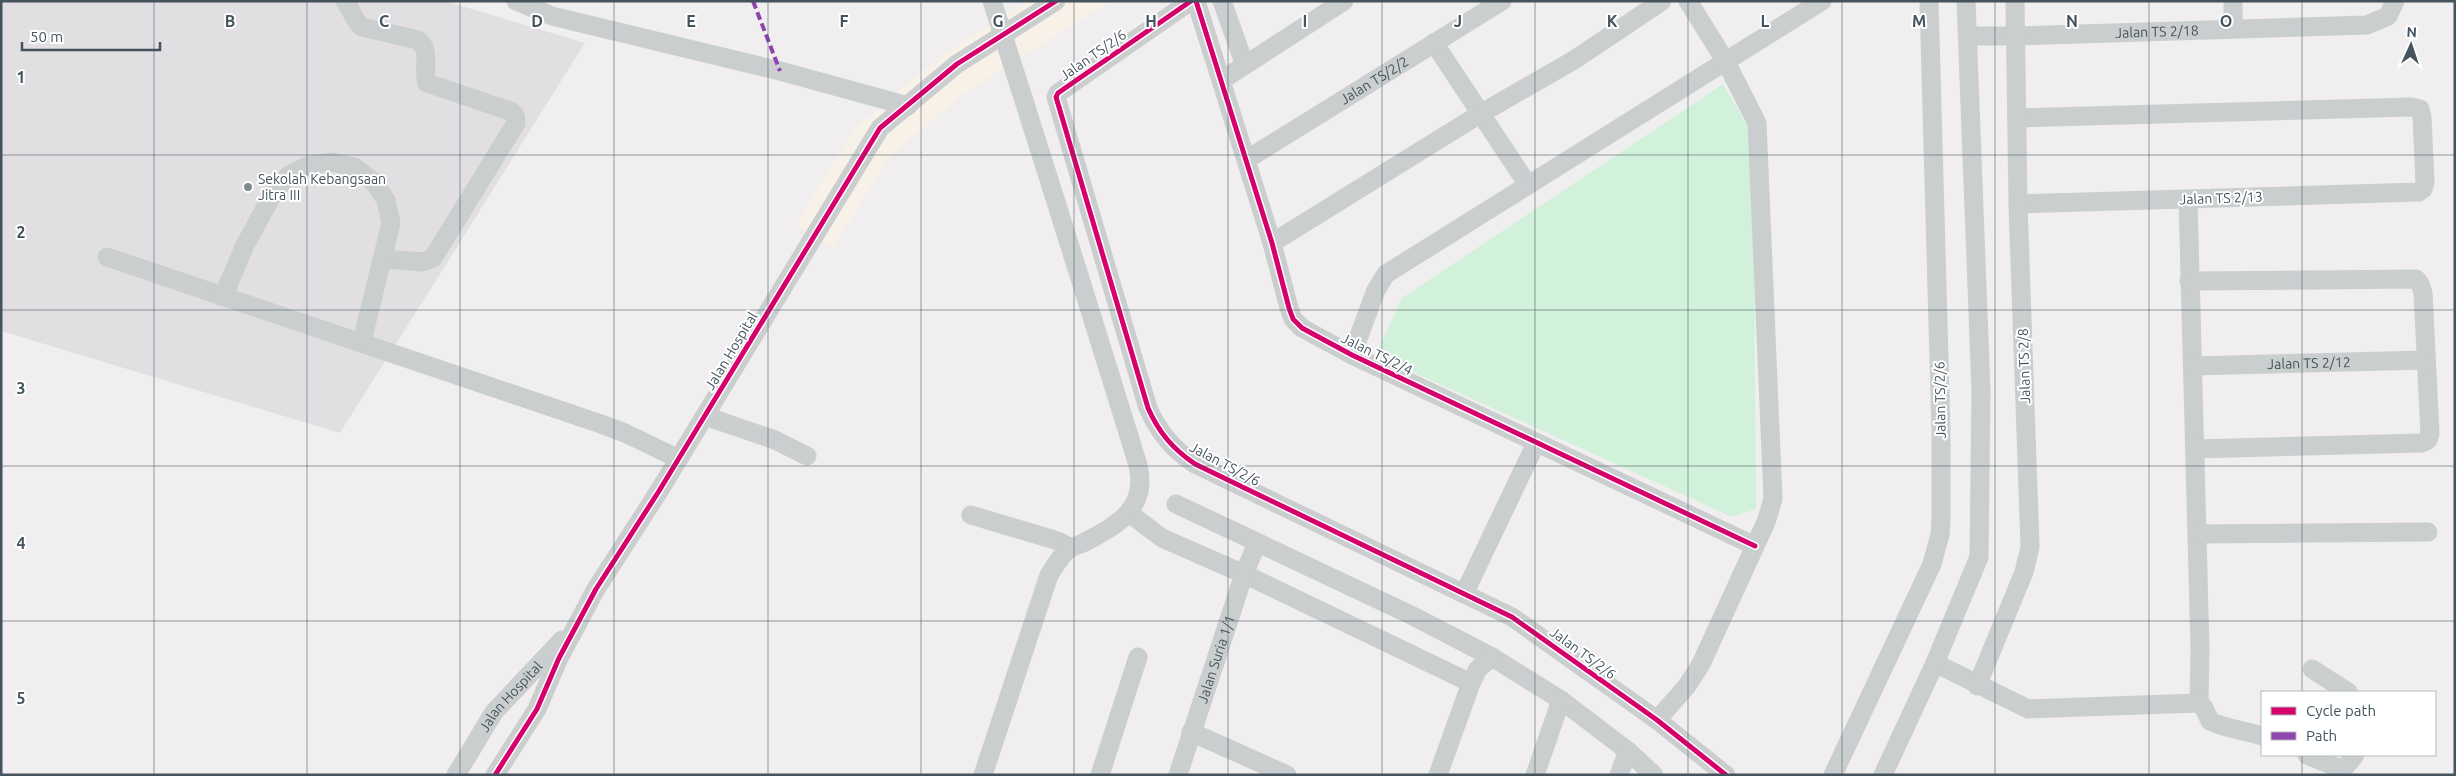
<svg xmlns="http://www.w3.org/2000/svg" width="2456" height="776" font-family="Ubuntu,sans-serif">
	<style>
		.commercial { fill: #f8f1e8 }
		.education { fill: #e1dfe1 }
		.green { fill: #d1f1da }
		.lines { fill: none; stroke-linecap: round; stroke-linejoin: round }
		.minor { stroke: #cacecf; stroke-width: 19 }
		.quiet { stroke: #8e44ad; stroke-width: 4; stroke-dasharray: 8 4; stroke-linecap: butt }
		.cycleway-casing { stroke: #fff; stroke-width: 8 }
		.cycleway { stroke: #d6006c; stroke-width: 5 }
		.grid { fill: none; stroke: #44535d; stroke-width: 1; stroke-opacity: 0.55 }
		.poi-dot { fill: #808990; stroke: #fff; stroke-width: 2 }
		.labels { text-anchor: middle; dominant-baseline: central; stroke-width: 4; stroke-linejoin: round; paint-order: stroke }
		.street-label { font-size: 14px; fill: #44535d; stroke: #fff }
		.poi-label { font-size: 14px; fill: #44535d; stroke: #fff; text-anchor: start }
		.grid-label { font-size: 16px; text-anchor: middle; font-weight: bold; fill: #44535d; stroke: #fff; stroke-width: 4; stroke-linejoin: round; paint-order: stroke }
	</style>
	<rect width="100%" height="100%" fill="#f0eeee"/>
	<path class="commercial" d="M1028,1H1111L963,94L889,157L833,248L796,225L853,131L938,58Z"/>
	<path class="education" d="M1,1H445L585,43L340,433L1,331Z"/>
	<path class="green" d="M1723,84L1753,135L1756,509L1732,517L1376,355L1402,298Z"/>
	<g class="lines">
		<g class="minor">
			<path d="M345,1C351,9 354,21 362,27L418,40C432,51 422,68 427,83L510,111L515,115L516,123L433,258L423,262L383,259"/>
			<path d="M516,1L552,16L780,71L908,106"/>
			<path d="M1191,1L1058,93L1056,97L1148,408C1159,433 1173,449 1195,464L1512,617L1657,720L1726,775"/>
			<path d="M1196,1L1272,243L1289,308L1293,319L1302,328L1352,355L1755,546"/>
			<path d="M1222,1L1244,63"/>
			<path d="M2233,1V28"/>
			<path id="s1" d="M1968,36H2016L2367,25L2388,16L2395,1"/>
			<path d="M1434,43L1528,185"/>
			<path d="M1222,80L1344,1"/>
			<path d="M2017,118L2411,107L2420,109L2422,117L2425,183L2423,189L2419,192L2018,204"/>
			<path id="s2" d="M1246,160L1502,1"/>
			<path d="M2188,199L2200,649L2199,703"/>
			<path d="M1272,243L1480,114L1574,60L1662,1"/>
			<path d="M107,257L601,424L625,433L679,459"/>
			<path d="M2189,281L2416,279L2420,284L2423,293L2430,434L2428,440L2422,443L2195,449"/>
			<path d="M223,297L245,245L273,194L288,176L309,165L332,162L354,167L373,181L386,200L391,223L362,341"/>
			<path d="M1352,355L1376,290L1386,274L1822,1"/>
			<path id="s3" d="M2193,366L2426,360"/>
			<path d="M705,416L775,440L807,456"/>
			<path d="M1176,504L1413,616L1492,657L1561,700L1628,751L1654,775"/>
			<path d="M1129,513L1162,538L1244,574L1471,683"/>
			<path d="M971,515L1058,541L1071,548"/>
			<path d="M2197,534L2428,532"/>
			<path d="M1465,592L1536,443"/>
			<path d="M1935,663L2028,709L2199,703L2204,708L2210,721C2226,729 2244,730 2262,736"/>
			<path d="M2312,669L2348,692"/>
			<path d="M1977,686L2024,572L2030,547L2018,204L2015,1"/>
			<path d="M1657,720L1687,686L1701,664L1766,522L1773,499L1757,123L1726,62L1688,1"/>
			<path d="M1191,732L1287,775"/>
			<path d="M2307,755L2336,767L2341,775"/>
			<path d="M2340,773L2355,755"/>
			<path id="s4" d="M456,775L494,712L562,640"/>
			<path d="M495,775L537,709L559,658L596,589L659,491L880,128L957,64L1056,1"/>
			<path d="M983,775L1049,575C1055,566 1062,553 1071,548C1075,545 1081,545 1085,542C1119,524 1148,508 1138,465C1090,310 1042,155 992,1"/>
			<path d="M1100,775L1138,657"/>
			<path id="s5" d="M1178,775L1244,574L1257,543"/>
			<path d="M1438,775L1471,683L1478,669L1492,657"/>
			<path d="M1535,775L1561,700"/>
			<path d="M1619,775L1628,751"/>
			<path d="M1833,775L1932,564L1940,535L1941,520V430L1929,1"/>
			<path d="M1883,775L1935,663L1979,557L1981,390L1966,1"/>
		</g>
		<path class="quiet" d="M753,1L780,71"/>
		<defs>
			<g id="cycleway">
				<path d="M1191,1L1058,93L1056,97L1148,408C1159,433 1173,449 1195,464L1512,617L1657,720L1726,775"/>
				<path d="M1196,1L1272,243L1289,308L1293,319L1302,328L1352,355L1755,546"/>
				<path d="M495,775L537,709L559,658L596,589L659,491L880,128L957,64L1056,1"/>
			</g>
		</defs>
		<use href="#cycleway" class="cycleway-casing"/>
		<use href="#cycleway" class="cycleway"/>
	</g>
	<path class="grid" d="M154,1V775M307,1V775M460,1V775M614,1V775M768,1V775M921,1V775M1074,1V775M1228,1V775M1382,1V775M1535,1V775M1688,1V775M1842,1V775M1995,1V775M2149,1V775M2302,1V692M1,155H2455M1,310H2455M1,466H2455M1,621H2455M2302,755V775"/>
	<circle class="poi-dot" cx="248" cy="187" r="5"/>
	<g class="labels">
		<g class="street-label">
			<text stroke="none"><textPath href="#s1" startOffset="189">Jalan TS 2/18</textPath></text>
			<text transform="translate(1093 55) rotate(-35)">Jalan TS/2/6</text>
			<text stroke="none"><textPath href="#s2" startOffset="151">Jalan TS/2/2</textPath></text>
			<text transform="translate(2221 198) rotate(-2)">Jalan TS 2/13</text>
			<text transform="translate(731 351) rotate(-59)">Jalan Hospital</text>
			<text transform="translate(1377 354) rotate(26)">Jalan TS/2/4</text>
			<text stroke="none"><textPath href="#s3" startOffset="116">Jalan TS 2/12</textPath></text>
			<text transform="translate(2024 366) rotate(-92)">Jalan TS 2/8</text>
			<text transform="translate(1940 400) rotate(-91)">Jalan TS/2/6</text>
			<text transform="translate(1225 464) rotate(28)">Jalan TS/2/6</text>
			<text transform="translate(1583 653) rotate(36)">Jalan TS/2/6</text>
			<text stroke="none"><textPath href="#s5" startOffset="122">Jalan Suria 1/1</textPath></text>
			<text stroke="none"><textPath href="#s4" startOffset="96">Jalan Hospital</textPath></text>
		</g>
		<g class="poi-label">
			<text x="258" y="179">Sekolah Kebangsaan<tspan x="258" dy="16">Jitra III</tspan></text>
		</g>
	</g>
	<g class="grid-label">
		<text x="230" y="27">B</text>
		<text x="384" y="27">C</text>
		<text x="537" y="27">D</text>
		<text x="691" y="27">E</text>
		<text x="844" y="27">F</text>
		<text x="998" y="27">G</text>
		<text x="1151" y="27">H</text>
		<text x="1305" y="27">I</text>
		<text x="1458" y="27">J</text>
		<text x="1612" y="27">K</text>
		<text x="1765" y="27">L</text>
		<text x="1919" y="27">M</text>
		<text x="2072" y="27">N</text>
		<text x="2226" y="27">O</text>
		<text x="21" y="83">1</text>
		<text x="21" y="238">2</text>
		<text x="21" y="394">3</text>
		<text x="21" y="549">4</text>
		<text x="21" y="704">5</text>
	</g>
	<rect width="2456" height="776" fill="none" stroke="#44535d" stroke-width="5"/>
	<rect x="2261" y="691" width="175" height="65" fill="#ffffff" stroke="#b4babe"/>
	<rect x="2271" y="707" width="25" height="8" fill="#d6006c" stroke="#b4babe"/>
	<text x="2306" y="716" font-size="15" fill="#44535d">Cycle path</text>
	<rect x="2271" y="732" width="25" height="8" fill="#8e44ad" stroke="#b4babe"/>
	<text x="2306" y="741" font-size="15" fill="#44535d">Path</text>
	<g transform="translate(2411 45) rotate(3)" stroke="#ffffff" stroke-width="4" paint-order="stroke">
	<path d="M0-4L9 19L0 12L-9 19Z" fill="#44535d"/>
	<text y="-8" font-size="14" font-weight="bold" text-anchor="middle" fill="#44535d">N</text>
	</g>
	<path d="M22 42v8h138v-8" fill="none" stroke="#44535d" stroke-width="2.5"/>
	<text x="30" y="42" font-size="15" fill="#44535d" stroke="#ffffff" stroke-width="4" paint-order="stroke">50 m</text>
</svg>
